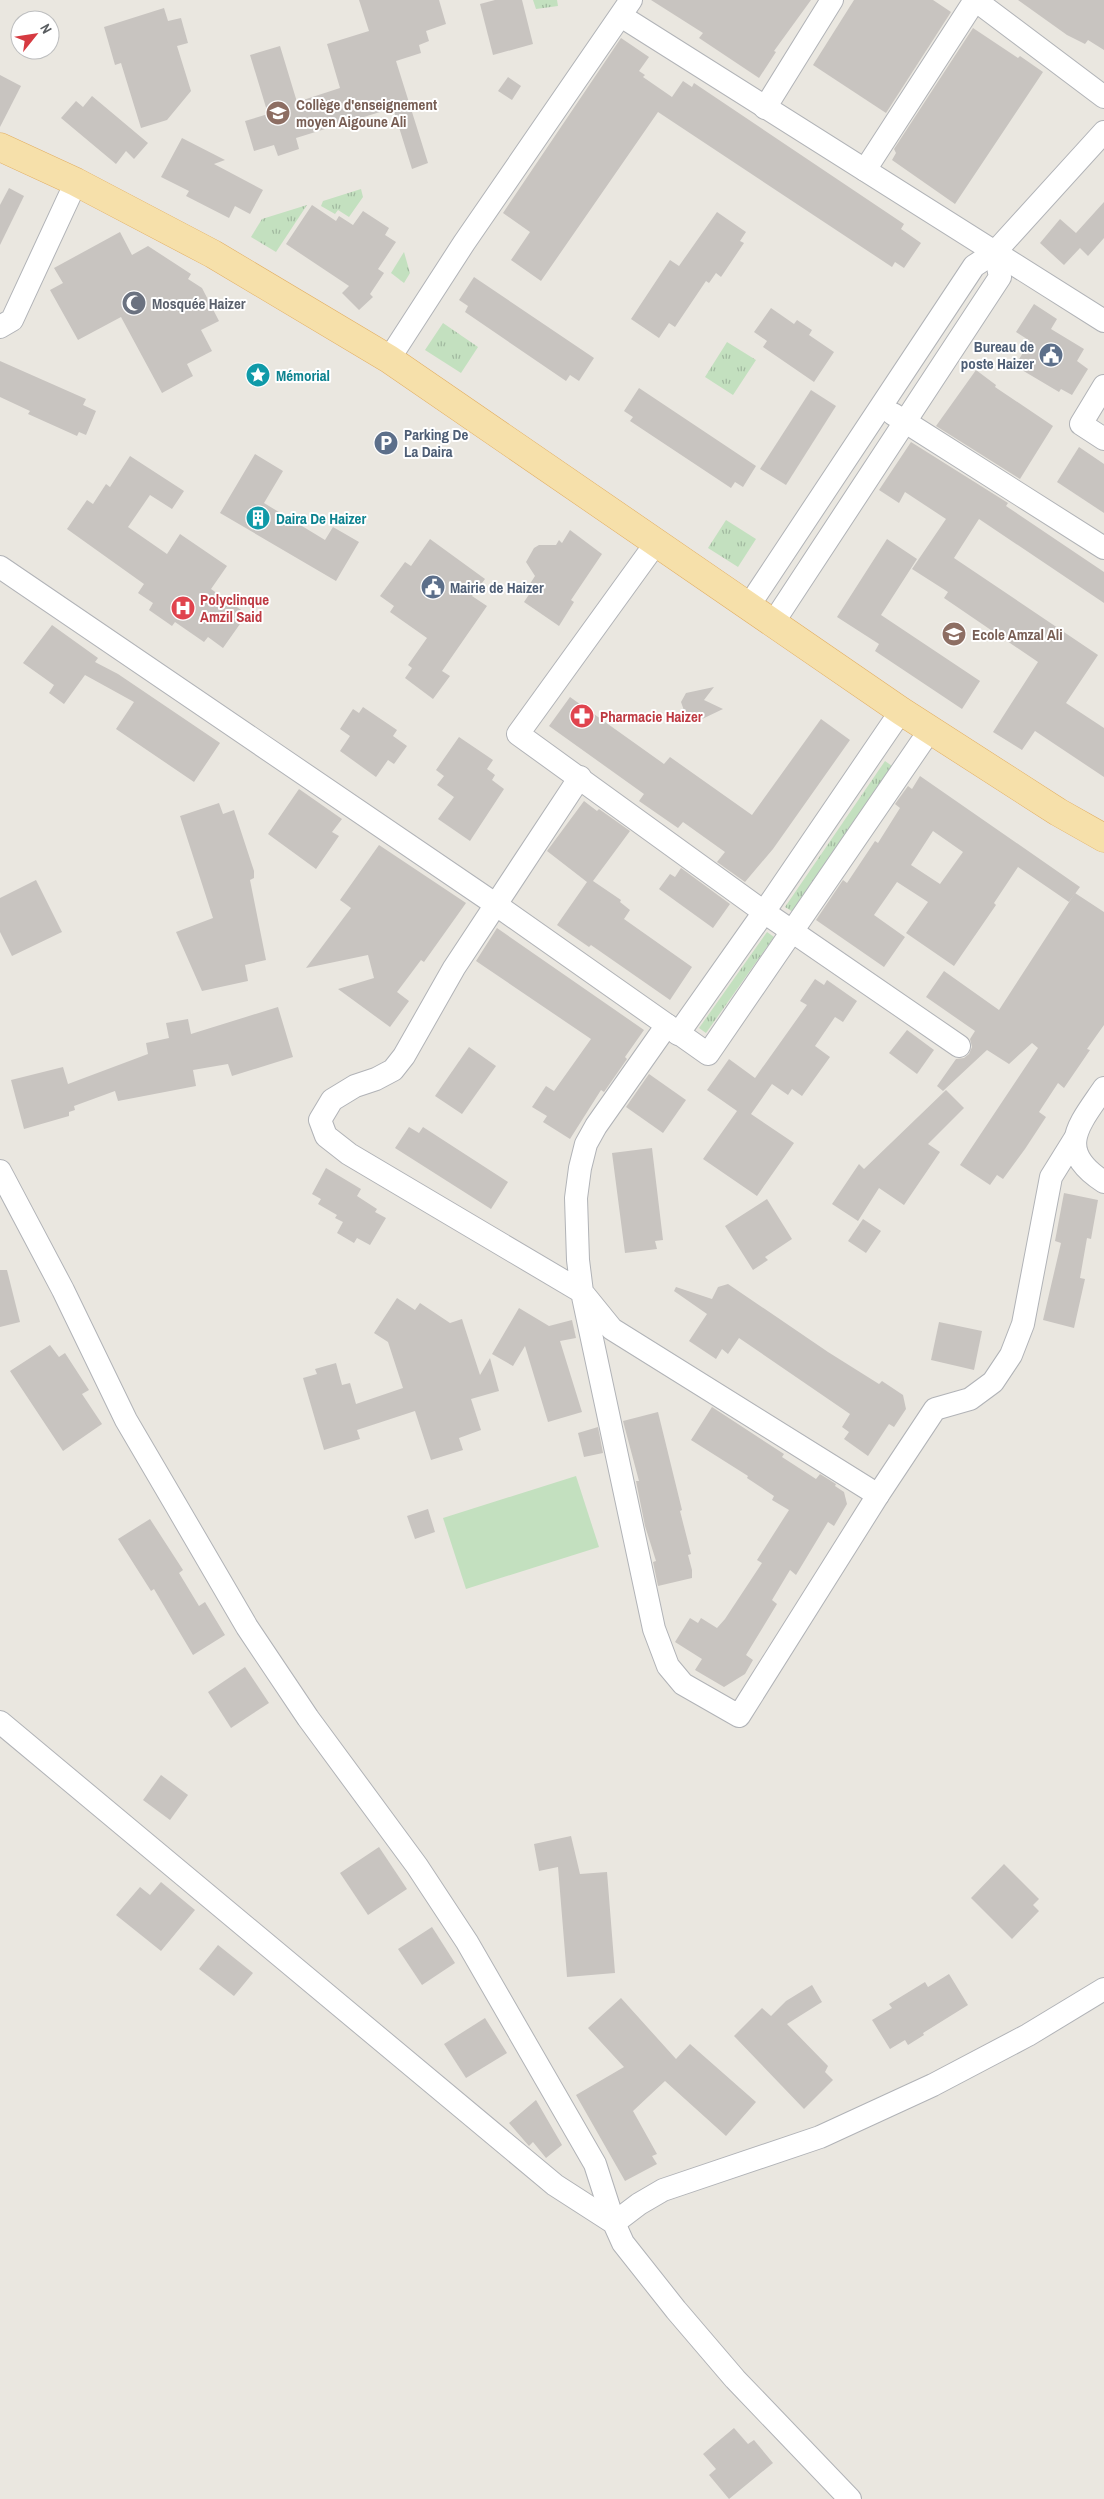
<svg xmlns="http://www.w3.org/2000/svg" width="1104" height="2499" font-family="'Archivo Narrow',sans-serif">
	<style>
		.grass { fill: url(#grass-tufts) }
		.pitch { fill: #c3e0bf }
		.building { fill: #c8c4c0; fill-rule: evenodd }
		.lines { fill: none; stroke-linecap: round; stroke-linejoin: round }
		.street-casing { stroke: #b1b3b7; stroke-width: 24 }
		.primary-casing { stroke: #e2ae62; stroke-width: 29 }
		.street { stroke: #fff; stroke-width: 22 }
		.primary { stroke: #f6e0aa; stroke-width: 28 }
		.labels { text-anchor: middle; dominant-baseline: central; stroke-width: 4; stroke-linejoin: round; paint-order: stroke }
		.education-label { font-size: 15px; font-weight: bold; fill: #785e54; stroke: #fff; text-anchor: start }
		.worship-label { font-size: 15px; font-weight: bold; fill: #5b616d; stroke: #fff; text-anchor: start }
		.service-label { font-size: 15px; font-weight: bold; fill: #4e5e75; stroke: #fff; text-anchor: start }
		.culture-label { font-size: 15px; font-weight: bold; fill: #0d838f; stroke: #fff; text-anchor: start }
		.health-label { font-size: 15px; font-weight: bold; fill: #be3a42; stroke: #fff; text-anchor: start }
	</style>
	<defs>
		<pattern id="grass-tufts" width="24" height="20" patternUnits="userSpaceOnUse" patternTransform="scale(1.25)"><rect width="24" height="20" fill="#c3e0bf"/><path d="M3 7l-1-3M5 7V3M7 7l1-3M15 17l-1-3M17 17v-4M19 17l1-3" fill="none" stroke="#a1b99f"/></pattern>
	</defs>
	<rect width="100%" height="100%" fill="#eae7e0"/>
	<g class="grass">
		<path d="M533,0H557L558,6L536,9Z"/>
		<path d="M361,189L363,197L349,217L338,210L335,214L321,206L323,201Z"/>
		<path d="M307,205L276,252L251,237L262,219Z"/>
		<path d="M404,252L410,273L404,283L391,273Z"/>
		<path d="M443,323L478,347L461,373L425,350Z"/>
		<path d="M727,342L756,360L733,395L705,377Z"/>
		<path d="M726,520L756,539L738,567L708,548Z"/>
		<path d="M885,761L892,766L793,912L785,907Z"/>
		<path d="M767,932L774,937L706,1033L699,1028Z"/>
	</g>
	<path class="pitch" d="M576,1476L599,1547L466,1589L443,1518Z"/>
	<g class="building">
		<path d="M359,0H439L446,24L426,31L429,41L419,45L421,53L396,61L428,163L412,169L393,108L296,138L299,149L278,156L274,145L254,151L245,121L268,114L250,55L280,46L297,102L340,88L327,44L369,31Z"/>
		<path d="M495,0H522L533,44L493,55L480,4Z"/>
		<path d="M651,0H811L774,51L776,52L759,78L699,38L703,33Z"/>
		<path d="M854,0H933L951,12L886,113L813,65Z"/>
		<path d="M1018,0H1104V50L1088,40L1085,44L1067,35Z"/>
		<path d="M164,8L168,21L181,18L188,43L177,46L191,91L167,120L141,128L121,63L115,65L104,27Z"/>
		<path d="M973,28L1018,58L1020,56L1043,72L955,204L892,160L896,153L894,149Z"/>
		<path d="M621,38L649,57L639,71L645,75L643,77L672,97L683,81L692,87L694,83L904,224L901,229L921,243L904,268L895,262L892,267L658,112L541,281L511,260L530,232L503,213Z"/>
		<path d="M0,75L21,86L0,127Z"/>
		<path d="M508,77L521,86L512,100L498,91Z"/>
		<path d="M92,96L148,143L134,159L126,151L116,164L61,118L76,101L83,107Z"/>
		<path d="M182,138L225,160L214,164L263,190L250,214L235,206L229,218L186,196L189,191L161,177Z"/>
		<path d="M9,188L24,196L0,245V205Z"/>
		<path d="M1104,202V238L1088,256L1080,248L1064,265L1040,243L1060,219L1076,233Z"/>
		<path d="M312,205L336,221L339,216L353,225L363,211L389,228L385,235L396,242L378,269L384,273L370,294L373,297L359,310L342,293L349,286L286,244Z"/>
		<path d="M717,212L746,232L740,241L744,243L721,277L716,273L709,283L706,281L675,327L669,323L659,338L631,319L670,260L679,266Z"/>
		<path d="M120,232L132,255L148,246L191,274L188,279L202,288L219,321L201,330L212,351L187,364L193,376L162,393L121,317L78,340L50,290L63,283L54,268Z"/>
		<path d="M474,277L594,358L579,381L570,375L566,381L465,312L468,306L459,300Z"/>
		<path d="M1034,304L1057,319L1051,329L1084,349L1077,361L1088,369L1072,395L1061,389L1059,392L1015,366L1030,341L1016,332Z"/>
		<path d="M771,308L794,324L797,320L812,330L809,335L834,352L814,382L763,347L767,341L754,332Z"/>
		<path d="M0,361L86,399L83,405L96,411L86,435L79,432L77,436L28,414L30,411L0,397Z"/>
		<path d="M976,370L996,385L995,387L1053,426L1020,479L936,426Z"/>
		<path d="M639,388L756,466L743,487L735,482L731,488L630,421L633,417L624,411Z"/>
		<path d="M811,390L836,406L786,485L760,469Z"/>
		<path d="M911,442L1008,503L1006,506L1104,572V603L979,519L954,558L1098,655L1066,703L1104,728V777L1035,731L1022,750L993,732L1038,662L944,598L948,592L912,569L946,519L905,492L899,503L879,490Z"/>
		<path d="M1079,447L1104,464V513L1057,482Z"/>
		<path d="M255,454L283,471L264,503L325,540L333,527L359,542L336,581L220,513Z"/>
		<path d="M130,456L184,491L172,509L150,495L128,527L167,554L180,534L227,566L211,589L247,614L223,648L208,637L204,642L175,622L172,626L149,610L153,603L138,593L144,584L67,529L87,500L93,504L106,484L110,487Z"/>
		<path d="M570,530L602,554L571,600L574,602L559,626L524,602L532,590L528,587L535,576L526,562L534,548L539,545H556L559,540L562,543Z"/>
		<path d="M430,539L485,579L472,596L487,606L442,671L450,676L433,699L405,678L412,668L408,665L427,638L390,612L394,606L380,596L405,562L411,566Z"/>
		<path d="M887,539L917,559L881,615L980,681L962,709L875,651L879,644L837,617Z"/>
		<path d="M52,625L98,658L95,662L118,674L220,743L194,782L116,729L134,702L85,675L64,704L49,693L54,685L23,663Z"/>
		<path d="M714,687L704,700L723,709L700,720L686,716L681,702L686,693Z"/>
		<path d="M570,697L664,764L670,757L752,815L821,719L850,740L773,849L745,882L717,862L725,852L683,822L678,828L639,801L644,794L549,726Z"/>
		<path d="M363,707L397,730L393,736L407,746L394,764L388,760L376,777L340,751L350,736L340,729L353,709L359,713Z"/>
		<path d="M459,737L493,760L487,769L495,775L492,780L504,789L470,841L438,819L454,797L437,785L444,776L436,770Z"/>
		<path d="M920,776L1080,887L1069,902L1018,867L994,903L996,905L954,966L906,933L928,902L897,882L874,915L905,937L884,967L816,920L843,880L847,883L875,841L878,843L900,808L895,804L908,786L912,789ZM933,831L963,852L940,884L911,865Z"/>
		<path d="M299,789L342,819L332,832L339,836L316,869L268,834Z"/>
		<path d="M584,801L597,811L599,809L630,831L593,881L621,900L620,902L630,910L624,919L692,967L670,1000L591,945L589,947L557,925L587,882L547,851Z"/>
		<path d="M219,803L223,814L234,810L254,871V878L250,880L266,960L245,965L248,981L202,991L176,932L213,918L180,816Z"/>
		<path d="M379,845L466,903L424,962L421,960L397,992L409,1001L390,1027L338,989L374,978L368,955L306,968L351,908L340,900Z"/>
		<path d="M681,868L730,904L713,928L659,889L670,874L675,877Z"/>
		<path d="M36,880L62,932L12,956L0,932V898Z"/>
		<path d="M1075,893L1104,912V1025L1087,1049L1090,1050L1064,1088L1058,1083L1039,1112L1046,1117L1025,1149L1003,1179L997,1175L990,1185L960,1165L1038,1048L1032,1043L1009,1064L987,1050L943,1091L937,1086L956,1059L964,1058L969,1054L972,1047L970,1039L975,1031L926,997L944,971L999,1010Z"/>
		<path d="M497,928L644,1030L625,1057L627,1059L604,1092L601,1090L570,1139L543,1122L547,1116L532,1107L546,1086L554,1091L591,1039L476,961Z"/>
		<path d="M815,979L824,985L827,980L857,1001L843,1022L835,1017L815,1046L830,1057L802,1096L792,1089L788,1095L772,1084L751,1114L794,1143L757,1196L703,1159L737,1111L707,1090L729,1059L755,1078L807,1005L800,1001Z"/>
		<path d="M278,1007L293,1057L232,1076L228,1064L193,1070L196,1086L118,1101L115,1091L74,1106L75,1110L69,1112V1116L24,1129L11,1080L63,1067L68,1084L148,1054L146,1043L169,1038L166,1023L188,1019L191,1034Z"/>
		<path d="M907,1030L934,1050L917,1074L889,1053Z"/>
		<path d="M469,1047L496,1066L462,1114L435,1096Z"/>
		<path d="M649,1074L686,1100L663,1133L626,1107Z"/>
		<path d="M946,1090L964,1108L928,1144L940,1152L904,1205L879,1188L858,1221L832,1204L859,1164L864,1169Z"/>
		<path d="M409,1127L419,1133L423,1127L508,1182L491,1209L395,1148Z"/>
		<path d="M652,1148L663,1240L655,1241L657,1249L625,1253L612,1153Z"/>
		<path d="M326,1168L361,1189L357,1196L377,1209L375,1212L386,1218L370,1245L357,1238L354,1243L337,1233L343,1222L335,1218L337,1215L318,1204L321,1199L312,1194Z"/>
		<path d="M1064,1193L1098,1200L1091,1239L1087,1238L1080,1278L1085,1279L1074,1328L1043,1320L1061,1243L1055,1241Z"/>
		<path d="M767,1199L792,1239L765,1257L768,1260L753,1270L725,1226Z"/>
		<path d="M863,1219L881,1231L866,1253L848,1241Z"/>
		<path d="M0,1270H7L20,1322L0,1327Z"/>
		<path d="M728,1284L828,1352L879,1384L882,1381L903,1395L906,1409L894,1427L889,1424L868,1456L844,1439L849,1432L842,1427L850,1414L739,1338L728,1354L722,1349L716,1359L689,1341L707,1314L674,1291L676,1287L712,1299L718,1287Z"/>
		<path d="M397,1298L415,1310L420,1303L450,1323L462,1319L480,1375L490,1358L499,1391L471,1399L481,1430L459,1438L463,1450L431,1460L415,1411L357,1430L360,1439L324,1450L303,1378L317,1374L315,1369L336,1363L342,1385L350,1383L356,1404L403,1388L388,1342L374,1333Z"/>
		<path d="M519,1308L549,1326L572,1320L576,1338L560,1341L582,1412L548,1422L525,1346L513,1366L492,1354Z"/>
		<path d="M939,1322L982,1331L974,1370L931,1360Z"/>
		<path d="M50,1345L59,1357L65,1353L89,1390L82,1394L102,1424L63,1451L10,1371Z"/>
		<path d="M712,1407L784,1454L782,1457L816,1479L820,1474L836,1484L835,1486L844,1492L847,1504L834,1526L828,1522L796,1575L790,1570L772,1600L777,1604L746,1655L753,1660L745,1674L724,1687L695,1670L702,1659L675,1642L690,1618L698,1623L701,1618L717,1628L725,1619L762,1563L757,1560L789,1510L772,1500L774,1496L747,1478L748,1476L691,1440Z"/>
		<path d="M658,1412L682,1510L680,1511L691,1554L688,1555L692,1570V1578L658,1586L653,1562L656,1561L645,1526L636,1481H639L623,1421Z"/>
		<path d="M598,1427L603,1453L584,1457L578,1433Z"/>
		<path d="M428,1509L435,1532L415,1539L407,1516Z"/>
		<path d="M150,1519L183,1570L179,1573L199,1606L205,1602L225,1635L193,1655L154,1589L151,1591L118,1539Z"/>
		<path d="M245,1667L269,1703L231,1728L208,1692Z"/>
		<path d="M161,1775L188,1795L170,1820L143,1800Z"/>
		<path d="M571,1836L580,1874L607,1872L615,1973L567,1977L558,1867L539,1871L534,1844Z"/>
		<path d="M379,1847L407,1889L368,1915L340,1873Z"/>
		<path d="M1004,1864L1039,1899L1033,1905L1039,1911L1012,1939L971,1898Z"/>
		<path d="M161,1882L195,1910L161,1951L116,1915L140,1887L150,1895Z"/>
		<path d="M432,1927L455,1963L422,1985L398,1949Z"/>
		<path d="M218,1945L253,1973L234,1996L199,1969Z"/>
		<path d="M949,1974L968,2005L923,2033L924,2035L908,2045L905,2040L890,2049L872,2020L892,2008L889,2004L925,1982L928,1987Z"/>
		<path d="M812,1985L822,2002L787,2024L828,2066L825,2072L833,2080L804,2109L734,2036L762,2008L771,2016L786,2001Z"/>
		<path d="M621,1998L676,2059L690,2044L756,2102L726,2136L665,2081L633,2111L657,2154L652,2156L657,2164L625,2181L576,2095L624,2067L588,2028Z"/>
		<path d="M485,2018L507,2053L466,2078L444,2044Z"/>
		<path d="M536,2100L562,2145L546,2158L533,2142L529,2146L509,2123Z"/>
		<path d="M734,2428L748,2444L754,2440L773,2463L729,2499L709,2475L716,2469L703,2454Z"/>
	</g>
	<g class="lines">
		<defs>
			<g id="street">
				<path d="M975,0L1104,97"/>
				<path d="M621,16L1104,321"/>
				<path d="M765,108L832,0"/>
				<path d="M865,170L975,0"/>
				<path d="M0,327L12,320L76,182"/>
				<path d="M389,359L464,243L631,0"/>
				<path d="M1104,386L1081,424L1104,439"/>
				<path d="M893,414L1104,548"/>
				<path d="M656,543L518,734L764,912L959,1046"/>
				<path d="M0,567L495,904L667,1025"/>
				<path d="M748,607L974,266L995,252L1104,132"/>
				<path d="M773,623L1000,277L995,252"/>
				<path d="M580,777L454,968L404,1056L393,1070L376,1079L355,1086L332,1100L320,1120L326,1136L349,1154L582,1292L612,1329L878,1495L739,1716L683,1684L668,1666L654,1629L582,1292L578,1260L576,1198L580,1168L586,1144L596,1126L667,1025L708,1054L930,730"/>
				<path d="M678,1034L764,912L901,711"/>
				<path d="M1104,1088C1079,1125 1054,1150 1104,1182"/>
				<path d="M0,1171L63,1290L126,1420L177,1507L247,1627L308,1718L417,1866L467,1942L595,2164L614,2223L639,2204L663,2190L820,2137L933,2085L1028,2035L1104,1989"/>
				<path d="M878,1495L935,1409L970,1399L993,1382L1011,1355L1023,1324L1051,1177L1074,1140"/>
				<path d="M0,1722L555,2185L614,2223L623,2243L676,2310L735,2379L850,2499"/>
			</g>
			<path id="primary" d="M0,147L76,182L213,254L389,359L901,711L1058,812L1104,838"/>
		</defs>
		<use href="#street" class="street-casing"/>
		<use href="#primary" class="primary-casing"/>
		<use href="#street" class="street"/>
		<use href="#primary" class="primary"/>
	</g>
	<defs>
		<symbol id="school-disc" viewBox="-11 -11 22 22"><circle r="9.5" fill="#8d6e63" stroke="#fff"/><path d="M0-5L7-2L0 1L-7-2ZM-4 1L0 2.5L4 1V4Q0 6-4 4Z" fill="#fff"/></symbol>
		<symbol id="mosque-disc" viewBox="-11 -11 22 22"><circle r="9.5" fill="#6b7280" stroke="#fff"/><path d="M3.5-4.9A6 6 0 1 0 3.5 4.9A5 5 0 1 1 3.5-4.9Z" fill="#fff"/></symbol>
		<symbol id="civic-disc" viewBox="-11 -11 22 22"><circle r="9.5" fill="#5c6f8a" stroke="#fff"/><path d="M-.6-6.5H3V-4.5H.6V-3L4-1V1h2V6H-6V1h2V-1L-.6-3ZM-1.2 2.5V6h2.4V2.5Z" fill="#fff"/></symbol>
		<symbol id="sight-disc" viewBox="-11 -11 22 22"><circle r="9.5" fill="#0f9aa8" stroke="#fff"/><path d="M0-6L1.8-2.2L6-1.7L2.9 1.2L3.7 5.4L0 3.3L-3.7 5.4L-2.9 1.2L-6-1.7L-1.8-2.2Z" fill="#fff"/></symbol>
		<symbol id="parking-disc" viewBox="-11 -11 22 22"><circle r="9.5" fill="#5c6f8a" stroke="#fff"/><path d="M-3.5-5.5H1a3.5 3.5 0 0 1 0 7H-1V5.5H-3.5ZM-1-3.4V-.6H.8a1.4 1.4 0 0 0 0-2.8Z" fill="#fff"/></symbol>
		<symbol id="building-disc" viewBox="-11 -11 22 22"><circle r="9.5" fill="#0f9aa8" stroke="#fff"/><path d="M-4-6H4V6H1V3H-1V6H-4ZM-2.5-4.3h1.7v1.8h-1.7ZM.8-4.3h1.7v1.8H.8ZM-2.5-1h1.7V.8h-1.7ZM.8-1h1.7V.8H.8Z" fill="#fff"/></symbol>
		<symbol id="hospital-disc" viewBox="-11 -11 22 22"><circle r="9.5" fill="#e0444e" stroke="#fff"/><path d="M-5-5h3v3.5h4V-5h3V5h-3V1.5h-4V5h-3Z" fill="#fff"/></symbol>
		<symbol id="pharmacy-disc" viewBox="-11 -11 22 22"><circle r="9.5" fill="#e0444e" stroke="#fff"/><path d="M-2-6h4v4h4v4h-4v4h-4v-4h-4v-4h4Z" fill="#fff"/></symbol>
	</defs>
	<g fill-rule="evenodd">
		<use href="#school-disc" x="264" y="99" width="28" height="28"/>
		<use href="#mosque-disc" x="120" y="289" width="28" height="28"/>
		<use href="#civic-disc" x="1037" y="341" width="28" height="28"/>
		<use href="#sight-disc" x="244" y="361" width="28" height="28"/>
		<use href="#parking-disc" x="372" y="429" width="28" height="28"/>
		<use href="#building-disc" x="244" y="504" width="28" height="28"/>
		<use href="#civic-disc" x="419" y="573" width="28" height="28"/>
		<use href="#hospital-disc" x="169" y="594" width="28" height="28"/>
		<use href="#school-disc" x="940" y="620" width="28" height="28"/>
		<use href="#pharmacy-disc" x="568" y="702" width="28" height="28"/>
	</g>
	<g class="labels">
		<g class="education-label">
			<text x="296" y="104">Collège d'enseignement<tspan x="296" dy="17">moyen Aigoune Ali</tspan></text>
			<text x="972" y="634">Ecole Amzal Ali</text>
		</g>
		<g class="worship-label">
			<text x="152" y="303">Mosquée Haizer</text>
		</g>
		<g class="service-label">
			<text x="1034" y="346" text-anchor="end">Bureau de<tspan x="1034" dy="17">poste Haizer</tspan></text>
			<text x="404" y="434">Parking De<tspan x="404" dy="17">La Daira</tspan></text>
			<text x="450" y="587">Mairie de Haizer</text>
		</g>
		<g class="culture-label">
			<text x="276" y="375">Mémorial</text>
			<text x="276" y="518">Daira De Haizer</text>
		</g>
		<g class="health-label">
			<text x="200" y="599">Polyclinque<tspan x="200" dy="17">Amzil Said</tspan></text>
			<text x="600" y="716">Pharmacie Haizer</text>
		</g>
	</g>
	<g transform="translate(35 35) rotate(60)"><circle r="24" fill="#ffffff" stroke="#bdbebf"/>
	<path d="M0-4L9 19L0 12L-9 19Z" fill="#d63a41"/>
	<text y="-8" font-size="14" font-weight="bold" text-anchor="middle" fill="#595d60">N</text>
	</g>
</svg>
